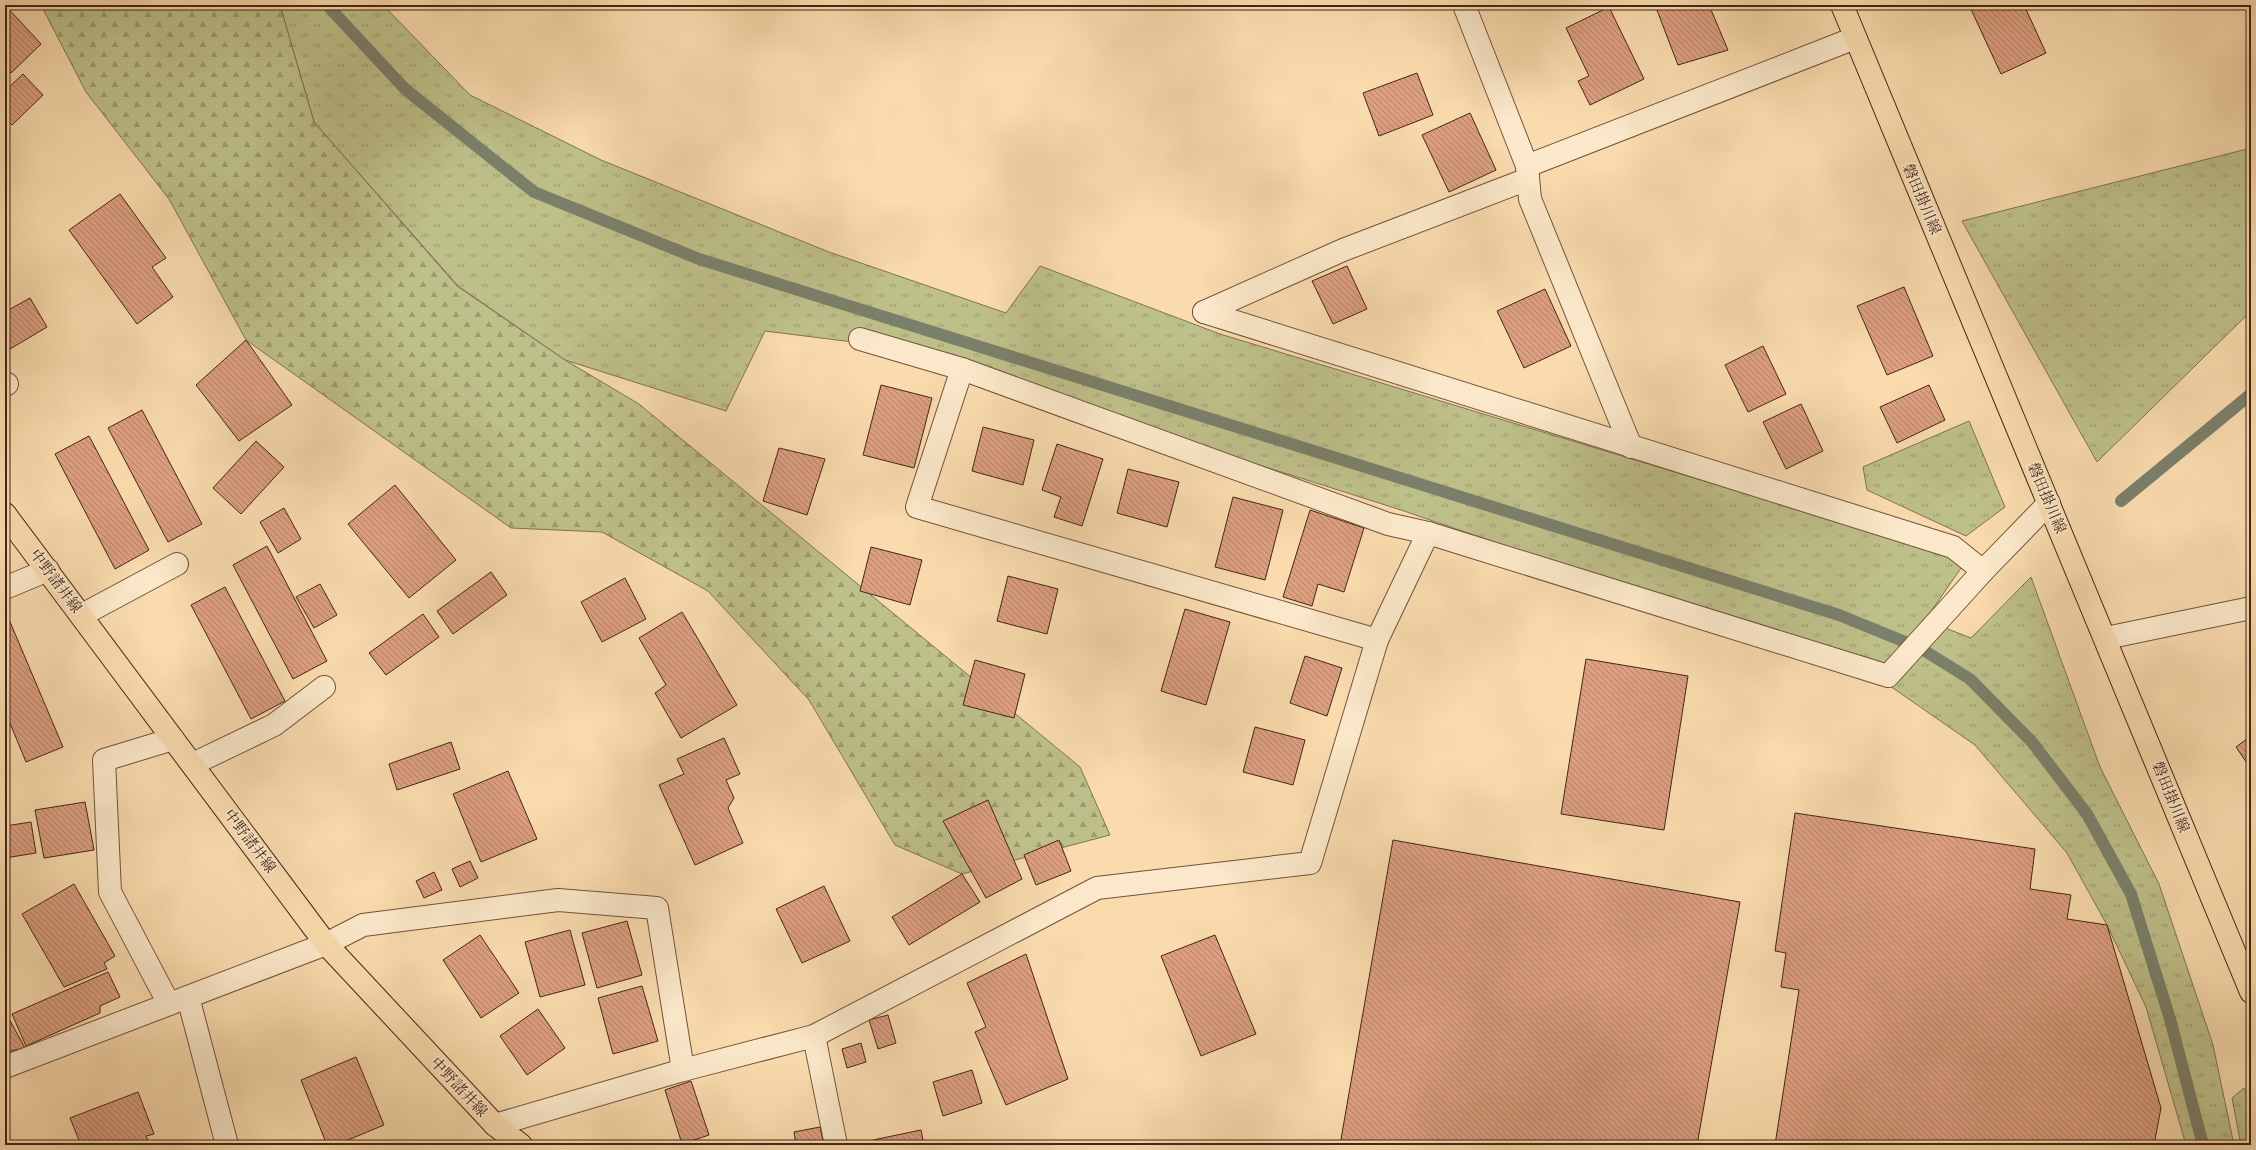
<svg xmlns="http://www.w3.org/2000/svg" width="2256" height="1150" font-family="'IM FELL French Canon','Noto Serif JP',serif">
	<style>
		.grass { fill: url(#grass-tufts); stroke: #827250 }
		.forest { fill: url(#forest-firs); stroke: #827250 }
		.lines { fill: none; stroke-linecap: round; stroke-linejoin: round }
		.stream { stroke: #7b806b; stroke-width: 12 }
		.building { fill: url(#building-back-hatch); stroke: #452515 }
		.minor-casing { stroke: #72523b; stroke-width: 24 }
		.major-casing { stroke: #452515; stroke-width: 24 }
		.minor { stroke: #fbe8ca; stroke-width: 22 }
		.major { stroke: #f9dbad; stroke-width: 22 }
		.labels { text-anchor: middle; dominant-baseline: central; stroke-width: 3.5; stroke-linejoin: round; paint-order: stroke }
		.street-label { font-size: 15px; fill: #452515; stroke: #fbe8ca }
	</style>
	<defs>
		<pattern id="grass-tufts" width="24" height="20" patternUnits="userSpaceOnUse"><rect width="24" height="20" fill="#bec08a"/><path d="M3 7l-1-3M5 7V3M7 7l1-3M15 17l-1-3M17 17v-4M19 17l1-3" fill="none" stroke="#9c9c70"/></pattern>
		<pattern id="forest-firs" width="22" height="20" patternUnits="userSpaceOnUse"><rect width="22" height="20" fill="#bec08a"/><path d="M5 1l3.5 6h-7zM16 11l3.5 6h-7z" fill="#9c9c70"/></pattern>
		<pattern id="building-back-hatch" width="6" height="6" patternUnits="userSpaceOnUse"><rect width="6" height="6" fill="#dc9f80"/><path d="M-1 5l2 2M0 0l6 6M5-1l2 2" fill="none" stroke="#b48168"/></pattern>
	</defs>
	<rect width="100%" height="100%" fill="#f9dbad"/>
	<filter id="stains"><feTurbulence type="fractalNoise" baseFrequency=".005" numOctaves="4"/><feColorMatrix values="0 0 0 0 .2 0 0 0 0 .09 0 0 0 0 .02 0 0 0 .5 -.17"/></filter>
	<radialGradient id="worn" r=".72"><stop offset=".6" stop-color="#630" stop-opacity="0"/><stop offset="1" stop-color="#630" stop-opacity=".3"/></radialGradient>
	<g class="grass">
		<path d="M280,5H383L470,95L601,160L829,252L1006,313L1040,266L1220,334L1836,521L1968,558L1925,620L1971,638L2031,577L2100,767L2159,884L2213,1045L2234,1145H2186L2146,1007L2107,925L2067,853L1975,745L1867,670L1401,510L885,346L765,331L726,411L565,360L458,286L314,122Z"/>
		<path d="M2251,148V311L2097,462L1962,221Z"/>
		<path d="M1969,421L2005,507L1966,536L1867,490L1863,467Z"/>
		<path d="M2244,1088L2251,1103V1145H2241L2232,1098Z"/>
	</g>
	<path class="forest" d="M41,5H280L314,122L457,286L565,360L639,404L1080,767L1110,835L962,874L895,845L809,700L708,591L602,532L511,528L246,340L169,199L86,92Z"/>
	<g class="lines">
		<g class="stream">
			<path d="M327,5L405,89L534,192L699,259L1839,615L1920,648L1970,679L2032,742L2087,814L2131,894L2170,1019L2203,1145"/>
			<path d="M2121,501L2251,394"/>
		</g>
	</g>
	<g class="building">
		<path d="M5,5L41,44L11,73L5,67Z"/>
		<path d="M1655,5H1709L1728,50L1678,65Z"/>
		<path d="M1969,5H2024L2046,53L2001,74Z"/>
		<path d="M1609,7L1644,79L1590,105L1578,81L1589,76L1566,28Z"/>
		<path d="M1417,73L1433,115L1379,136L1363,93Z"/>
		<path d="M23,74L43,95L12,125L5,118V91Z"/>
		<path d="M1470,113L1496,170L1449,192L1422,135Z"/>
		<path d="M120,194L166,258L152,267L173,297L137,324L69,230Z"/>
		<path d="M1347,266L1367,309L1333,324L1312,281Z"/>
		<path d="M1904,287L1933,356L1887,375L1857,306Z"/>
		<path d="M1545,289L1571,346L1524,368L1497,311Z"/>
		<path d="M30,298L47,327L5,352V312Z"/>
		<path d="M246,340L292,405L239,441L196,385Z"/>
		<path d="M1763,346L1786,394L1748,412L1725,365Z"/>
		<path d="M881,385L932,398L914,468L863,455Z"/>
		<path d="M1929,385L1945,420L1897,443L1880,407Z"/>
		<path d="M1801,404L1823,451L1786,469L1763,422Z"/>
		<path d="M142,410L202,524L168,542L108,428Z"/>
		<path d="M983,427L1034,440L1023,485L972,471Z"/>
		<path d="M89,436L149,550L115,569L55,454Z"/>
		<path d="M256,441L284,467L241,514L213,488Z"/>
		<path d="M1057,444L1103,459L1082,526L1054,517L1061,497L1042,490Z"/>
		<path d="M779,448L825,459L807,515L763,501Z"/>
		<path d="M1128,469L1179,482L1167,527L1117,513Z"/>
		<path d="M395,485L456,560L409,598L348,524Z"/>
		<path d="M1233,497L1283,510L1265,580L1215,567Z"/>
		<path d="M284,508L301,539L278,553L260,522Z"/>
		<path d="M1310,510L1364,528L1344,592L1318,584L1312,606L1283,597Z"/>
		<path d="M267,546L327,661L293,679L233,565Z"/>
		<path d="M871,547L922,560L910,605L860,591Z"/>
		<path d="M491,572L507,595L453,634L437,611Z"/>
		<path d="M1008,576L1058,589L1047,634L997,621Z"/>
		<path d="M625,578L646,619L602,642L581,602Z"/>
		<path d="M320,584L337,615L314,628L296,597Z"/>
		<path d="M225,587L285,701L251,719L191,605Z"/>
		<path d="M1185,609L1230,622L1206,705L1161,691Z"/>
		<path d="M5,610L63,747L26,762L5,711Z"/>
		<path d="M682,612L737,705L681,738L655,693L666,685L639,638Z"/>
		<path d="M423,614L439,637L386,675L369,653Z"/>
		<path d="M1305,656L1342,668L1327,716L1290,703Z"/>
		<path d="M1586,659L1688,676L1664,830L1561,814Z"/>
		<path d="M975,660L1025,674L1014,718L963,705Z"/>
		<path d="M1255,727L1305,740L1293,785L1243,772Z"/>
		<path d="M2251,736V769L2236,747Z"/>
		<path d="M724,738L740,774L726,780L734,798L728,808L743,843L695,865L659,785L684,774L677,759Z"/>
		<path d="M451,742L460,769L397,790L389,764Z"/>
		<path d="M508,771L537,839L481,862L453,794Z"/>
		<path d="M988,800L1022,879L986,898L943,821Z"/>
		<path d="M85,802L94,850L44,858L35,810Z"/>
		<path d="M1795,813L2035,849L2030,889L2071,895L2067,919L2107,925L2161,1108L2154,1145H1775L1799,990L1781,987L1786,953L1775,951Z"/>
		<path d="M31,822L36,853L5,858V826Z"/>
		<path d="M1059,840L1071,871L1036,885L1024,855Z"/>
		<path d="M1393,840L1740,902L1697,1145H1340Z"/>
		<path d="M470,861L478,878L460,887L452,869Z"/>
		<path d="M434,872L442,890L424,898L416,881Z"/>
		<path d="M962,874L980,902L909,945L892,917Z"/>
		<path d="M74,884L115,956L104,963L107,969L64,987L22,914Z"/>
		<path d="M824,886L850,941L802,963L776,909Z"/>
		<path d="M627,921L642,975L597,988L582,933Z"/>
		<path d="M570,930L585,985L540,997L525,942Z"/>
		<path d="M480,935L519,993L481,1018L443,960Z"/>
		<path d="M1215,935L1256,1034L1201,1056L1161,956Z"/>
		<path d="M1026,954L1068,1079L1006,1105L975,1032L986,1027L967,983Z"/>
		<path d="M5,959L9,996L5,997Z"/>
		<path d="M108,972L120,997L100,1006V1013L26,1046L12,1014Z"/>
		<path d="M642,986L658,1041L613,1054L598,998Z"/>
		<path d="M538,1009L565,1048L527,1075L500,1036Z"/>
		<path d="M888,1015L896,1043L878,1049L869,1020Z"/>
		<path d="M8,1017L25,1048L5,1052V1019Z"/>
		<path d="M861,1043L866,1062L847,1068L842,1049Z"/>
		<path d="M356,1057L384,1125L336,1145H327L301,1080Z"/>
		<path d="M972,1070L982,1103L943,1116L933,1082Z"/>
		<path d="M691,1081L709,1135L682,1144L665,1090Z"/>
		<path d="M138,1092L154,1134L146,1136L150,1145H81L70,1118Z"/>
		<path d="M820,1127L824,1145H796L794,1132Z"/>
		<path d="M921,1130L924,1145H875L873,1140Z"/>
		<path d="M5,1135L9,1145H5Z"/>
	</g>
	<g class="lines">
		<defs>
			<g id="minor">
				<path d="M1464,5L1527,166L1855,38"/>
				<path d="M1527,166L1530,199L1631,447"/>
				<path d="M1204,312L1953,547L1983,571"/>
				<path d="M1204,312L1343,250L1528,179"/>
				<path d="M860,339L962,369L1388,524L1428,533"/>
				<path d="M962,369L917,507L1377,640"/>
				<path d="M5,385L7,384"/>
				<path d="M5,588L48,570"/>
				<path d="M82,615L177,564"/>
				<path d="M2106,638L2251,608"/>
				<path d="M193,764L274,725L324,687"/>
				<path d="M188,997L227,1145"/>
				<path d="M169,1004L110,892L104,760L173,739"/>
				<path d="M814,1036L836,1145"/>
				<path d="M5,1067L326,944L363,925L558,900L657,908L683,1070"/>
				<path d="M495,1125L683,1070L814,1036L1097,888L1310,863L1377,640L1428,533L1888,676L1983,571L2049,503"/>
			</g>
			<g id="major">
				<path d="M1842,5L2251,992"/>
				<path d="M5,514L326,944L495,1125L521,1145"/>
			</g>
		</defs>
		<use href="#minor" class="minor-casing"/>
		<use href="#major" class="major-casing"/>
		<use href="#minor" class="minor"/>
		<use href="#major" class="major"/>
	</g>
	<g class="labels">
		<g class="street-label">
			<text transform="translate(1922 199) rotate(67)">磐田掛川線</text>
			<text transform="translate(2047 498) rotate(67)">磐田掛川線</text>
			<text transform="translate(56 581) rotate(53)">中野諸井線</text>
			<text transform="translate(2171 797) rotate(68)">磐田掛川線</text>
			<text transform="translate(250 841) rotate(53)">中野諸井線</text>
			<text transform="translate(459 1087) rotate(47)">中野諸井線</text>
		</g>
	</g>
	<rect width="2256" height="1150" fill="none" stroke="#f9dbad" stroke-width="20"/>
	<rect x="6" y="6" width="2244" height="1138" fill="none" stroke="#452515" stroke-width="2"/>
	<rect x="10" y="10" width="2236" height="1130" fill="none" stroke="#452515"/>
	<rect width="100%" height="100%" filter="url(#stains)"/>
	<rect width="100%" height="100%" fill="url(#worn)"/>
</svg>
